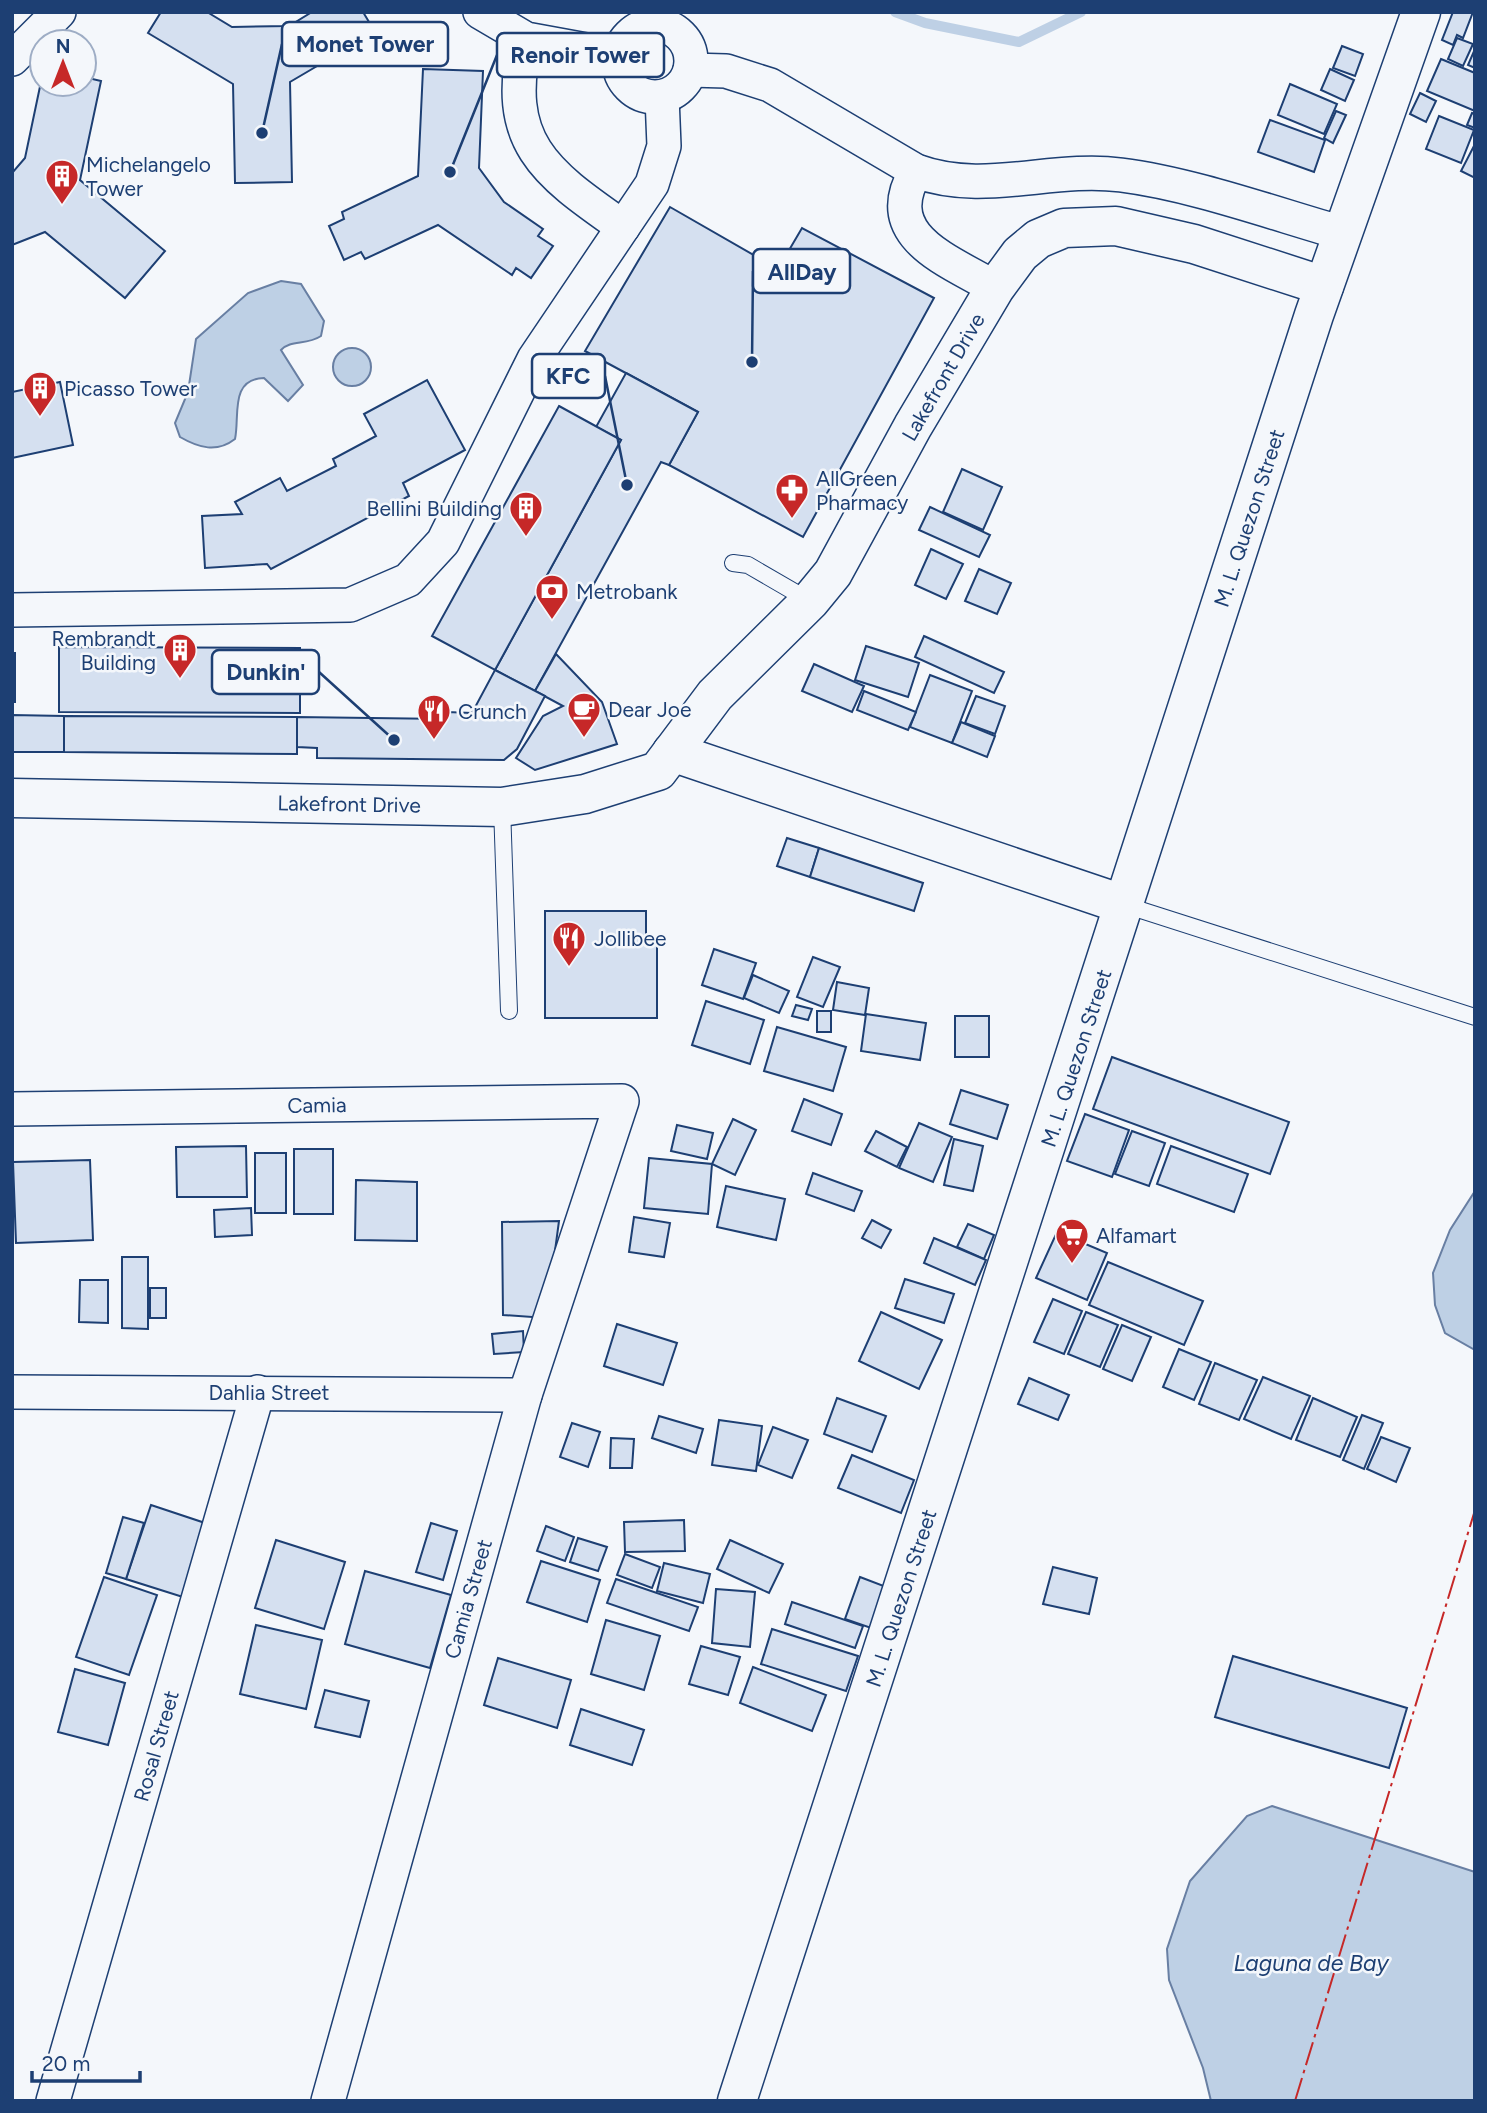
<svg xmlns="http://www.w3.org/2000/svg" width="1487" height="2113" font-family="Figtree,sans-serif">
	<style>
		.water { fill: #bed0e5; stroke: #687fa3; stroke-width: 2 }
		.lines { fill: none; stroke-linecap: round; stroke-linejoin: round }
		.stream { stroke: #bed0e5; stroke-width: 10 }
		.building { fill: #d5e0f0; stroke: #1d3f73; stroke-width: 2 }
		.lane-casing { stroke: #1d3f73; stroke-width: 18 }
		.street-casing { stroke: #1d3f73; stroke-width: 36 }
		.secondary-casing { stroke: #1d3f73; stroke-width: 41 }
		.lane { stroke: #f4f7fb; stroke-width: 16 }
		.street { stroke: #f4f7fb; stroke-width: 33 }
		.secondary { stroke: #f4f7fb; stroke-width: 38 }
		.power { stroke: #c62828; stroke-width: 2; stroke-dasharray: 24 5 3.5 5; stroke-linecap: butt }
		.labels { text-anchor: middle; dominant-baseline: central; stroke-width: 5; stroke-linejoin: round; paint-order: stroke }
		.poi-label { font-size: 21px; fill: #1d3f73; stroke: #f4f7fb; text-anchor: start }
		.street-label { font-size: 21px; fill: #1d3f73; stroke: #f4f7fb }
		.water-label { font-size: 23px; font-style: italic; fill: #1d3f73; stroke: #f4f7fb }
		.leader { fill: none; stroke: #1d3f73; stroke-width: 2.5 }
		.callout-dot { fill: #1d3f73; stroke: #f4f7fb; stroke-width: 2.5 }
		.callout { fill: #f4f7fb; stroke: #1d3f73; stroke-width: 2.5 }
		.callout-label { font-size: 23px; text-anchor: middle; font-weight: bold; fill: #1d3f73 }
	</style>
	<rect width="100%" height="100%" fill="#f4f7fb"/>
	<g class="water">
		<path d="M281,281L301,284L324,321L321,336C306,346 291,339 281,350L303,385L288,401L264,378C229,379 240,417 235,439C217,453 199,448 180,437L175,423L188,392L196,339L248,293Z"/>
		<circle cx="352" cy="367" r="19"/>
		<path d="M1475,1191V1350L1445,1333L1435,1305L1433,1273L1450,1230Z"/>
		<path d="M1272,1806L1475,1872V2101H1211L1203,2068L1169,1980L1167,1949L1190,1881L1247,1816Z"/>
	</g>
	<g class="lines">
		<path class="stream" d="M895,12L925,23L1019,42L1081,12"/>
	</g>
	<g class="building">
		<path d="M161,12H207L232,27L289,26L312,12H363L375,32L290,82L292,182L235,183L233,84L148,33Z"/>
		<path d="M1453,12H1473L1463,38L1457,35L1453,45L1442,40Z"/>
		<path d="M1457,38L1473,44L1463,66L1448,59Z"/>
		<path d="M1342,46L1363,54L1355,76L1333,68Z"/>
		<path d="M1475,49V68L1468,65Z"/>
		<path d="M1441,59L1475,73V111L1427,91Z"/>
		<path d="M423,69L483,71L479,168L504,202L543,229L538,236L553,246L531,278L516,268L512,275L438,225L365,259L361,252L344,260L329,226L344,219L342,212L418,176Z"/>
		<path d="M1330,69L1354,80L1345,101L1321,90Z"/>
		<path d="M42,77V84H84V77L101,81L80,180L165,251L125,298L45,232L12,245V173L25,158Z"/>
		<path d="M1290,84L1337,104L1324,134L1278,115Z"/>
		<path d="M1420,93L1436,101L1426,122L1410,114Z"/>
		<path d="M1336,111L1346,115L1333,143L1324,138Z"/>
		<path d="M1472,113L1475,114V128L1467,125Z"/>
		<path d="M1439,116L1474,130L1461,163L1426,149Z"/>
		<path d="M1270,120L1325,140L1314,172L1258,152Z"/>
		<path d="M1475,144V178L1461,171Z"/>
		<path d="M670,207L778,269L802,228L934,298L803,537L669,465L698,412L585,351Z"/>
		<path d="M626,373L698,412L669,465L661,462L535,691L495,670L621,440L596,427Z"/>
		<path d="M427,380L465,450L403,483L409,496L271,569L267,564L205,568L202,516L242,514L235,502L280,478L287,491L336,466L333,459L376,436L364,414Z"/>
		<path d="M60,382L73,445L12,458V392Z"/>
		<path d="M559,406L621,440L495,670L432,636Z"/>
		<path d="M962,469L1002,487L983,530L943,512Z"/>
		<path d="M930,507L990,535L979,557L919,530Z"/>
		<path d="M931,549L963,564L946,599L915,585Z"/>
		<path d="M979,569L1011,583L997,614L965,601Z"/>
		<path d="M924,636L1004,672L994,693L915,657Z"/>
		<path d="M866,646L919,663L908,697L855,680Z"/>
		<path d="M59,647L300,648V713L59,712Z"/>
		<rect x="12" y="653" width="3" height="49"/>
		<path d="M556,654L602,702L617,744L535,770L516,758L543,716L563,706L535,691Z"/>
		<path d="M814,664L864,686L852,712L802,691Z"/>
		<path d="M495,670L545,696L517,749L504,760L317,758V748L297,747V717L446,719L447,712L472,713Z"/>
		<path d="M930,675L972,691L952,743L910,727Z"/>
		<path d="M864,691L916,712L908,730L857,710Z"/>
		<path d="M976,696L1005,706L995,734L965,723Z"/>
		<path d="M12,715L64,716V752H12Z"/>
		<path d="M64,716L297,717V754L64,752Z"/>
		<path d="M961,722L995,736L987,757L952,743Z"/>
		<path d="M787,838L819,848L810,877L777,866Z"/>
		<path d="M819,848L923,883L914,911L810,877Z"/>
		<path d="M545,911H646V942H657V1018H545Z"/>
		<path d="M714,949L756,963L743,999L702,985Z"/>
		<path d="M813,957L840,967L823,1007L797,997Z"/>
		<path d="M753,975L789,991L779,1013L744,998Z"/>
		<path d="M837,982L869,988L865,1015L833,1010Z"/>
		<path d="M706,1001L764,1020L750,1064L692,1045Z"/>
		<path d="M796,1005L812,1009L808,1020L792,1016Z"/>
		<rect x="817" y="1011" width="14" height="21"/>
		<path d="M866,1014L926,1023L920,1060L861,1051Z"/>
		<rect x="955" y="1016" width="34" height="41"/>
		<path d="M777,1027L846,1047L833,1091L764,1071Z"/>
		<path d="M1112,1057L1289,1122L1270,1174L1093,1109Z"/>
		<path d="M961,1090L1008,1105L997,1139L950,1124Z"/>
		<path d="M804,1099L842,1114L831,1145L792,1131Z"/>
		<path d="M1085,1114L1129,1130L1112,1177L1067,1161Z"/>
		<path d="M733,1119L756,1130L735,1175L712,1164Z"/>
		<path d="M919,1123L952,1137L933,1182L899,1168Z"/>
		<path d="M677,1125L713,1133L707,1159L671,1151Z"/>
		<path d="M876,1131L907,1147L897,1167L865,1151Z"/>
		<path d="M1132,1131L1165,1143L1149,1186L1115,1174Z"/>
		<path d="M954,1139L983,1146L973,1191L944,1185Z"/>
		<path d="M246,1146L247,1197H177L176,1147Z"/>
		<path d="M1171,1146L1248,1174L1234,1212L1157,1184Z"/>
		<rect x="294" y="1149" width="39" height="65"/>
		<rect x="255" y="1153" width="31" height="60"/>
		<path d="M649,1158L712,1164L708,1214L644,1208Z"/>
		<path d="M90,1160L93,1240L16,1243L13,1162Z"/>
		<path d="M813,1173L862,1191L854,1211L806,1194Z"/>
		<path d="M356,1180L417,1182V1241L355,1240Z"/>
		<path d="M726,1186L785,1199L776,1240L717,1227Z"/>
		<path d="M251,1208L252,1235L215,1237L214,1210Z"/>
		<path d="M634,1217L670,1223L664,1257L629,1252Z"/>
		<path d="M872,1220L891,1230L881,1248L862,1238Z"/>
		<path d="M559,1221L546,1318L503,1315L502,1222Z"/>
		<path d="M968,1224L994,1235L984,1259L957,1247Z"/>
		<path d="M1057,1232L1107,1253L1087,1300L1036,1278Z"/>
		<path d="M934,1238L986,1260L975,1285L924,1263Z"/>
		<path d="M122,1257H148V1329L122,1328Z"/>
		<path d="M1108,1262L1203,1301L1184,1345L1089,1305Z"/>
		<path d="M905,1279L954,1294L944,1323L895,1308Z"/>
		<path d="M80,1280H108V1323L79,1322Z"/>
		<rect x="150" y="1288" width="16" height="30"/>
		<path d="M1053,1299L1082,1311L1064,1354L1034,1342Z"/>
		<path d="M881,1312L942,1340L919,1389L859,1361Z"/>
		<path d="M1086,1312L1118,1325L1100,1367L1068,1354Z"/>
		<path d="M617,1324L677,1343L663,1385L604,1366Z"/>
		<path d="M1122,1325L1151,1337L1132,1381L1103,1369Z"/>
		<path d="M523,1331L524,1352L494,1354L492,1334Z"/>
		<path d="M1179,1349L1211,1362L1194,1400L1163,1387Z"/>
		<path d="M1215,1363L1257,1380L1239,1420L1199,1404Z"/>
		<path d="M1263,1377L1310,1396L1291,1439L1244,1419Z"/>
		<path d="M1029,1378L1069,1395L1058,1420L1018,1404Z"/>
		<path d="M837,1398L886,1416L872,1452L824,1434Z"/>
		<path d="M1313,1398L1357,1417L1340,1457L1296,1440Z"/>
		<path d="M1362,1415L1383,1423L1364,1469L1343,1460Z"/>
		<path d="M659,1416L703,1429L696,1453L652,1438Z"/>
		<path d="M719,1420L762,1426L756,1471L712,1465Z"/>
		<path d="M572,1423L600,1432L588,1467L560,1457Z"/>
		<path d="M773,1427L808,1440L792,1478L758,1465Z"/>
		<path d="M1381,1437L1410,1448L1396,1482L1367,1469Z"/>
		<path d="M611,1438L634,1439L632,1468H610Z"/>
		<path d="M852,1455L914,1480L901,1513L838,1488Z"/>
		<path d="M151,1505L211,1525L186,1598L126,1579Z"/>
		<path d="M123,1517L144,1523L126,1579L106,1573Z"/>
		<path d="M684,1520L685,1551L625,1552L624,1522Z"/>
		<path d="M431,1523L457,1531L443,1580L416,1572Z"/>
		<path d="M546,1526L574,1537L565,1561L537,1551Z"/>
		<path d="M578,1538L607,1547L598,1571L570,1562Z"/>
		<path d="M276,1540L345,1562L324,1629L255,1608Z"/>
		<path d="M730,1540L783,1564L769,1593L717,1569Z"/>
		<path d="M625,1554L660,1567L652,1588L617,1575Z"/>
		<path d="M541,1561L600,1580L587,1622L527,1602Z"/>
		<path d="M664,1563L710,1574L703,1603L657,1591Z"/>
		<path d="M1053,1567L1097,1578L1089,1614L1043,1604Z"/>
		<path d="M365,1571L451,1595L430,1668L345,1644Z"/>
		<path d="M104,1577L157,1595L129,1675L76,1657Z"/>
		<path d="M860,1577L889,1588L874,1629L845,1619Z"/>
		<path d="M616,1579L698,1607L689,1631L607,1603Z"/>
		<path d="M716,1589L755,1592L750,1647L712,1643Z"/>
		<path d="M792,1602L863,1626L855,1648L785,1624Z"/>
		<path d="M606,1620L660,1636L644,1690L591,1674Z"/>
		<path d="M256,1625L322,1640L306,1709L240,1694Z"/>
		<path d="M772,1629L858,1656L846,1691L761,1664Z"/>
		<path d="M701,1646L740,1657L728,1695L689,1684Z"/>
		<path d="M1233,1656L1407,1708L1389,1768L1215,1717Z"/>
		<path d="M498,1658L571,1680L557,1728L484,1705Z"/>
		<path d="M753,1667L826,1695L812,1731L740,1703Z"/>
		<path d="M75,1669L125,1683L108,1745L58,1732Z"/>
		<path d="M325,1690L369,1701L360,1737L315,1727Z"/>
		<path d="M581,1709L644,1730L632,1765L570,1745Z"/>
	</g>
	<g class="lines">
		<defs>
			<g id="lane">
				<path d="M733,563L748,565L810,601"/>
				<path d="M502,807L509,1011"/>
				<path d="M1125,905L1475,1017"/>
			</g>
			<g id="street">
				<path d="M480,12L526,39L619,56"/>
				<circle cx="655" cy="61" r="36"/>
				<path d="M526,39C501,143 546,173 623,227"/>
				<path d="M12,59L59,12"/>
				<path d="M690,70L726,71L770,85L916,171C984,196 1051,166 1121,175C1192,184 1272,213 1342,233"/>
				<path d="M916,171C877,237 949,260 995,288"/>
				<path d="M12,610L350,605L408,580L443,542L534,359L652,184L664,146L662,97"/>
				<path d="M12,1109L622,1101L525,1395L328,2101"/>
				<path d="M12,1392L525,1395"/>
				<path d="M53,2101L258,1392"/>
			</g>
			<g id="secondary">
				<path d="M672,752L1125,905"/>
				<path d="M12,798L502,807L585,794L658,771L715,695L810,601L833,573L913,426L995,288L1020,254L1038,239L1064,228L1116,226L1194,244L1324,286"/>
				<path d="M737,2101L1314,315L1421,12"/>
			</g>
		</defs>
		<use href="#lane" class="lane-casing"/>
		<use href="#street" class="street-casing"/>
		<use href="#secondary" class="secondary-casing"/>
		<use href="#lane" class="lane"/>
		<use href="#street" class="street"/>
		<use href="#secondary" class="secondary"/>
		<path class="power" d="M1295,2101L1475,1510"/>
	</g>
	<defs>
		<symbol id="building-pin" viewBox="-11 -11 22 30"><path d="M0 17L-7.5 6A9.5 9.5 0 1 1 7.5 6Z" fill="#c62828" stroke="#f4f7fb"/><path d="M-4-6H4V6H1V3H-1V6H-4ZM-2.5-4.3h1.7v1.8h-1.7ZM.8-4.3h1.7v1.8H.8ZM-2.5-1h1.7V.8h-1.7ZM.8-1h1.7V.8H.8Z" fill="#fff"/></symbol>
		<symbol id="pharmacy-pin" viewBox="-11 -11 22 30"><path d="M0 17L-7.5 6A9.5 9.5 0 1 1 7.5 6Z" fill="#c62828" stroke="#f4f7fb"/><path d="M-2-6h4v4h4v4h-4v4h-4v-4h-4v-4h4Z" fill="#fff"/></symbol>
		<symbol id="bank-pin" viewBox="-11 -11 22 30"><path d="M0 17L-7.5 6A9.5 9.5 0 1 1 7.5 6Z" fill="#c62828" stroke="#f4f7fb"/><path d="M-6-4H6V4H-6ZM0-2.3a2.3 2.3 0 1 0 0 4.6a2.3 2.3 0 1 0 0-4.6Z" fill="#fff"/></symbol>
		<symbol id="cafe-pin" viewBox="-11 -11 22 30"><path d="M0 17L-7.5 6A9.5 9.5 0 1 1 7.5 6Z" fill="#c62828" stroke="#f4f7fb"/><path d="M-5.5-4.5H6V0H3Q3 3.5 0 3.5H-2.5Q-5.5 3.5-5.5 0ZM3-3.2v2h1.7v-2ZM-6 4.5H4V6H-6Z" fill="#fff"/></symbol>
		<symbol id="restaurant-pin" viewBox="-11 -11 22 30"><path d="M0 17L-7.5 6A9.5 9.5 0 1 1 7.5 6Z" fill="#c62828" stroke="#f4f7fb"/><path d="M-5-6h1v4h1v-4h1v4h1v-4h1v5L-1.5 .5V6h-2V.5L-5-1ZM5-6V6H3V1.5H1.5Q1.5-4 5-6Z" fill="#fff"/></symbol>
		<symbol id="supermarket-pin" viewBox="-11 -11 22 30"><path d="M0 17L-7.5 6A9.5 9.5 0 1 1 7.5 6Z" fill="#c62828" stroke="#f4f7fb"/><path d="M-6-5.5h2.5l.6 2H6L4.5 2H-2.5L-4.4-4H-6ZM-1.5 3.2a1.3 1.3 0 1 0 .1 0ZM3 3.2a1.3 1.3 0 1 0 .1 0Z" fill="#fff"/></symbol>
	</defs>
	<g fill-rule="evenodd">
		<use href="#building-pin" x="43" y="157" width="38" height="52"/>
		<use href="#building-pin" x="21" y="369" width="38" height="52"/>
		<use href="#pharmacy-pin" x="773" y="471" width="38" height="52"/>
		<use href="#building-pin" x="507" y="489" width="38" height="52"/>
		<use href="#bank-pin" x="533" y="572" width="38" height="52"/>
		<use href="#building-pin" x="161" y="631" width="38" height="52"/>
		<use href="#cafe-pin" x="565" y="690" width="38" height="52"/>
		<use href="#restaurant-pin" x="415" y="692" width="38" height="52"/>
		<use href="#restaurant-pin" x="550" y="919" width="38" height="52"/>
		<use href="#supermarket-pin" x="1053" y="1216" width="38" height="52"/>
	</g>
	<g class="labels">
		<g class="poi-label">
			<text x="86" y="164">Michelangelo<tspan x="86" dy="24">Tower</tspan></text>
			<text x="64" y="388">Picasso Tower</text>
			<text x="816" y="478">AllGreen<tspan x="816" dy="24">Pharmacy</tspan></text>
			<text x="502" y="508" text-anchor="end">Bellini Building</text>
			<text x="576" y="591">Metrobank</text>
			<text x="156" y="638" text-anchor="end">Rembrandt<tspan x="156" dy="24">Building</tspan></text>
			<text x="608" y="709">Dear Joe</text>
			<text x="458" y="711">Crunch</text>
			<text x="594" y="938">Jollibee</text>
			<text x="1096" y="1235">Alfamart</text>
		</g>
		<g class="street-label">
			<text transform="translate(943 377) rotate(-60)">Lakefront Drive</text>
			<text transform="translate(1249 518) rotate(-72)">M. L. Quezon Street</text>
			<text transform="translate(349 804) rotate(1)">Lakefront Drive</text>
			<text transform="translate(1076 1058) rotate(-72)">M. L. Quezon Street</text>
			<text transform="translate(317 1105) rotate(-1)">Camia</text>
			<text x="269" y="1392">Dahlia Street</text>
			<text transform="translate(901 1598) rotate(-72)">M. L. Quezon Street</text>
			<text transform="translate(468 1599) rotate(-74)">Camia Street</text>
			<text transform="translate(156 1746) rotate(-74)">Rosal Street</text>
		</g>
		<g class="water-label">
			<text x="1311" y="1963">Laguna de Bay</text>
		</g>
	</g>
	<path class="leader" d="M262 133L282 44M450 172L497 55M752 362L753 271M627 485L605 376M394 740L319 672"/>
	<g class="callout-dot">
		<circle cx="262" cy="133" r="7"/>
		<circle cx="450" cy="172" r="7"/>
		<circle cx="752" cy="362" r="7"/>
		<circle cx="627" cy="485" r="7"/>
		<circle cx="394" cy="740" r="7"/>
	</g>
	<g class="callout">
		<rect x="282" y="22" width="166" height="44" rx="7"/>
		<rect x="497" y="33" width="167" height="44" rx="7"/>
		<rect x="753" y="249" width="97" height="44" rx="7"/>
		<rect x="532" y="354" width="73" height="44" rx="7"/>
		<rect x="212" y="650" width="107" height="44" rx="7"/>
	</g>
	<g class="callout-label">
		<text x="365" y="52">Monet Tower</text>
		<text x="580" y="63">Renoir Tower</text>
		<text x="802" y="280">AllDay</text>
		<text x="568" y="384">KFC</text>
		<text x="266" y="680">Dunkin'</text>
	</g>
	<rect width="1487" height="2113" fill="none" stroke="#1d3f73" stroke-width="28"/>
	<g transform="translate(63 63)"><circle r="33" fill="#f4f7fb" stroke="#9eadc5" stroke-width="2"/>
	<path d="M0-5L12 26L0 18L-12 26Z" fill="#c62828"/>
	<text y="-10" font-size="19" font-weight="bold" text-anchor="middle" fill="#1d3f73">N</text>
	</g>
	<path d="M32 2071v10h108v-10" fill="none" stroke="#1d3f73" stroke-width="3.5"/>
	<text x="42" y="2071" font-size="21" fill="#1d3f73" stroke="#f4f7fb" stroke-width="5" paint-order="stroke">20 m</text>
</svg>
